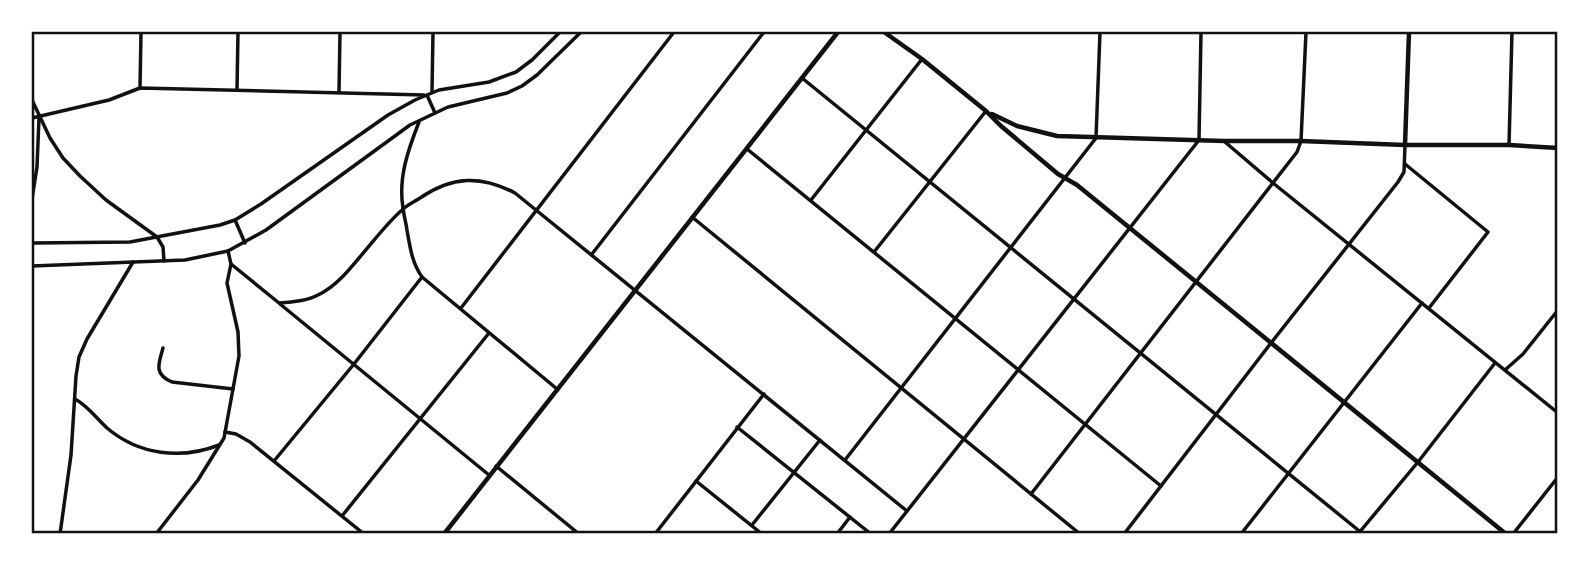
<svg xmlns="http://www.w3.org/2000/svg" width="1589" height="565" font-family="Manrope,sans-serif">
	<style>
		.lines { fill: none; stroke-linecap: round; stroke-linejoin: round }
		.minor { stroke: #111; stroke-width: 3.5 }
		.tertiary { stroke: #111; stroke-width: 4.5 }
		.secondary { stroke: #111; stroke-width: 4.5 }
		.neatline { fill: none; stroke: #111; stroke-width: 2.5 }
	</style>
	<rect width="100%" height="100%" fill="#fff"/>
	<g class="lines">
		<g class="minor">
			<path d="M802,78L1363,534"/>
			<path d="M140,88L141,32"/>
			<path d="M237,89L238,32"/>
			<path d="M339,92L340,32"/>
			<path d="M432,92L433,32"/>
			<path d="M427,95L435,113"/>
			<path d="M32,100L50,138L63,158L80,176L106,200L157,237L163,247L164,261"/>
			<path d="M32,118L109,100L140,88L424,95"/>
			<path d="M419,122C408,150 398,178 403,208C404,216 406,223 407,230C410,247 412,263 422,277L557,389"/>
			<path d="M1225,142L1273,183L1558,413"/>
			<path d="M1509,145L1512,32"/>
			<path d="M747,149L1161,486"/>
			<path d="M1405,164L1488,232L1429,308"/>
			<path d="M32,199L37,167L39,118"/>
			<path d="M811,200L922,59"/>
			<path d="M692,217L1080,534"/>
			<path d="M235,220L245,243"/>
			<path d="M32,243L130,242L220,225L235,220L261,204L388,115L415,100L439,90L489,82L516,72L532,60L560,32"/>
			<path d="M874,252L986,111"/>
			<path d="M592,254L764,32"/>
			<path d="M231,264L279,303C293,302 307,301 320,294C336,286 348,271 359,258C373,242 386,224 402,210C407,205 414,202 420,198C452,176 481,175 515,193L907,511"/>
			<path d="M32,266L185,260L228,251L266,230L410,125L448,107L507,93L522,86L537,75L581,32"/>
			<path d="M280,304L489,475"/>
			<path d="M461,308L674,32"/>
			<path d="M163,348C159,363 153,374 172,382L233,389"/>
			<path d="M1505,370L1523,354L1558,310"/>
			<path d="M75,399C88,406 96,418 107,428C139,455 181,460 219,445"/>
			<path d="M737,427L871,534"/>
			<path d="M225,432L236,434L250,442L364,534"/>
			<path d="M845,460L1096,138L1100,32"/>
			<path d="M274,461L354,364L422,277"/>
			<path d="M496,466L579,534"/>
			<path d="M696,481L762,534"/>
			<path d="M1031,494L1297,152L1301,141L1306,32"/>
			<path d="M342,516L489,333"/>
			<path d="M752,525L820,440"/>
			<path d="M60,534L71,455L76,376L79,357L87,339L133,262"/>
			<path d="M156,534L198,480L224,438L239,356L238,332L227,283L231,264L228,251"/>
			<path d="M655,534L764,394"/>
			<path d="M837,534L850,517"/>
			<path d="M889,534L1199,140L1201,32"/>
			<path d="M1124,534L1271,343L1398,182L1404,172L1405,145"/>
			<path d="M1241,534L1422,303"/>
			<path d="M1358,534L1418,462L1495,363"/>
			<path d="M1513,534L1558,477"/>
		</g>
		<path class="tertiary" d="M1405,145L1409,32"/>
		<g class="secondary">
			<path d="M884,32L922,59L986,111L1001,126L1058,174L1077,185L1506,534"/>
			<path d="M992,114L1017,126L1057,136L1224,141H1301L1405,145H1509L1558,148"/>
			<path d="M444,534L838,32"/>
		</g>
	</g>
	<rect width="1589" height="565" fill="none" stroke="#ffffff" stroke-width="66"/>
	<rect x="33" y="33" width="1523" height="499" class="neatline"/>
</svg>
